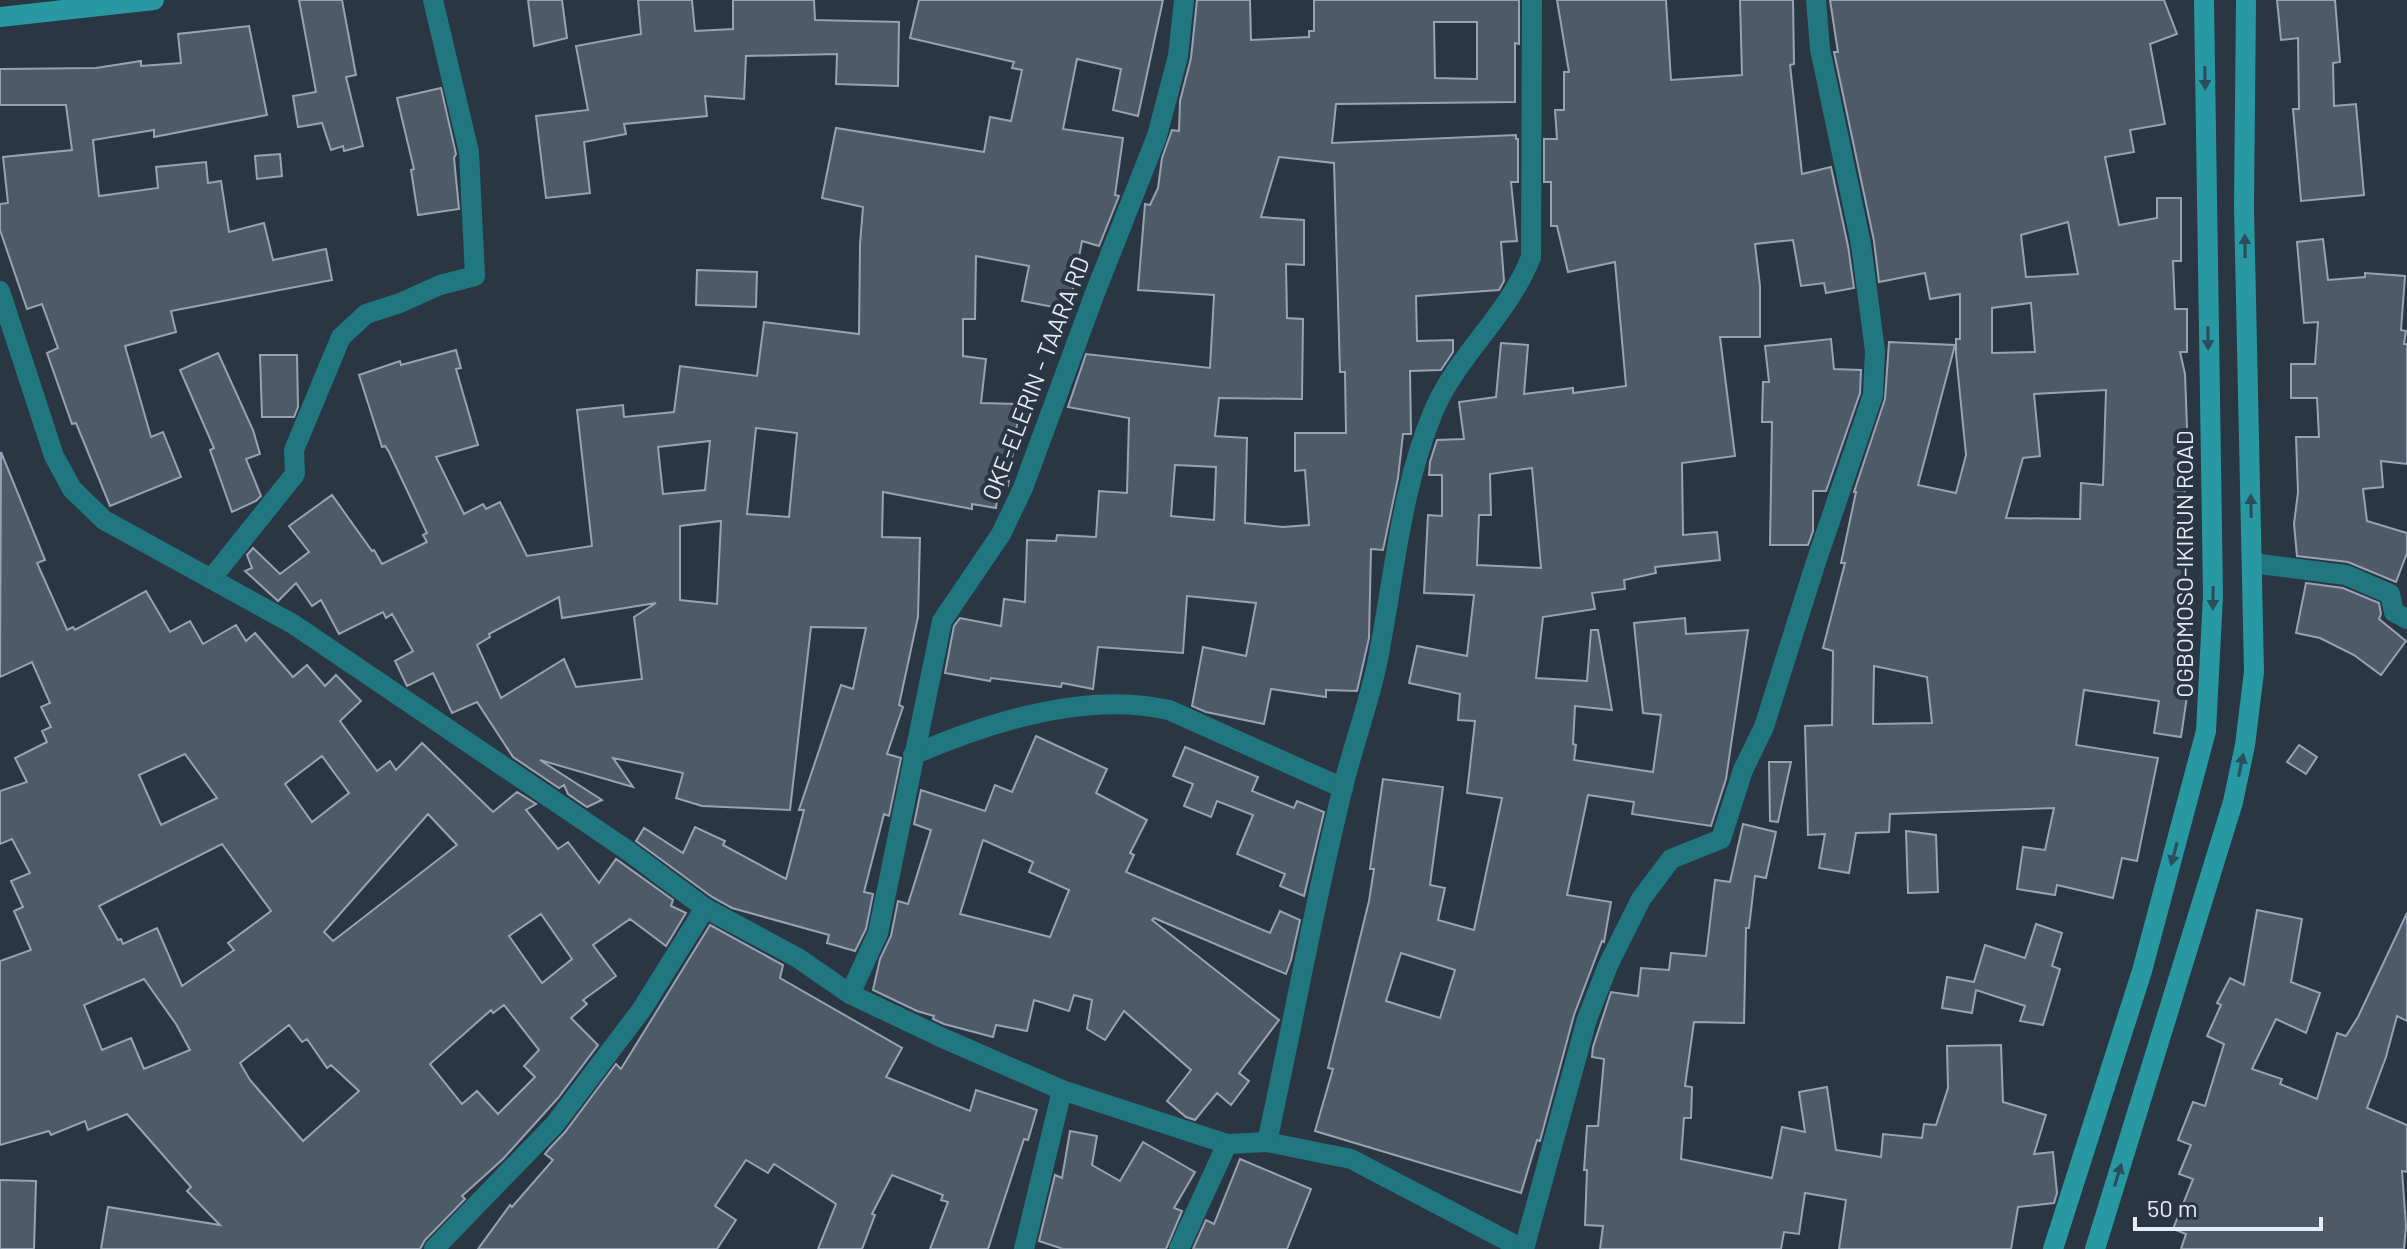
<svg xmlns="http://www.w3.org/2000/svg" width="2407" height="1249" font-family="Barlow,sans-serif">
	<style>
		.building { fill: #4f5a69; stroke: #97a3b4; stroke-width: 2; fill-rule: evenodd }
		.lines { fill: none; stroke-linecap: round; stroke-linejoin: round }
		.street { stroke: #207780; stroke-width: 20 }
		.secondary { stroke: #2898a3; stroke-width: 20 }
		.oneway { fill: #2a4e5b }
		.labels { text-anchor: middle; dominant-baseline: central; stroke-width: 8; stroke-linejoin: round; paint-order: stroke }
		.street-label { font-size: 24px; fill: #e5ecf5; stroke: #2b3643 }
	</style>
	<rect width="100%" height="100%" fill="#2b3643"/>
	<g class="building">
		<path d="M299,0H342L356,75L346,77L363,146L344,151L343,146L331,150L322,123L298,127L293,96L316,92Z"/>
		<path d="M528,0H562L567,38L534,46Z"/>
		<path d="M638,0H692L695,31L733,29V0H814L815,20L899,22L898,86L836,84L837,54L746,56L744,99L705,96L707,116L624,124L626,134L584,142L590,193L546,198L536,116L588,110L576,46L641,34Z"/>
		<path d="M919,0H1163L1138,116L1113,110L1121,69L1077,59L1063,129L1123,138L1115,195L1119,196L1099,246L1082,241L1069,310L1022,301L1029,266L976,256L975,319H963V356L986,359L981,403L1020,404L1008,486L999,485L996,508L972,504V509L883,492L882,537L920,538L918,617L899,705L903,707L887,754L901,758L889,816L884,814L864,892L873,894L866,929L855,951L827,943L829,935L732,908L712,897L636,841L644,828L683,853L695,827L725,841L723,845L786,879L804,810H799L841,685L853,689L866,628L811,627L790,810L702,806L676,798L683,773L613,758L633,787L540,760L602,800L587,807L568,794L564,785L559,788L513,757L477,702L452,713L433,673L407,686L395,661L413,651L392,614L386,618L383,612L339,634L321,600L312,606L296,583L278,601L245,571L252,568L247,555L253,548L280,574L309,552L289,526L332,495L372,551L374,550L382,564L427,542L423,535L427,533L389,452L385,446L382,447L359,375L400,361L401,365L456,350L461,368L456,369L478,445L436,457L464,514L483,504L486,509L500,502L527,556L592,546L577,410L623,405L624,417L674,412L680,366L757,376L764,322L859,334L860,244L863,207L822,198L836,128L984,152L990,117L1011,121L1022,70L1012,68L1014,62L910,38ZM756,428L797,433L789,517L747,514ZM710,441L705,490L663,494L658,447ZM721,521L717,604L680,600V526ZM559,597L562,618L656,603L634,617L642,679L576,687L564,659L501,698L477,645L490,637L489,634Z"/>
		<path d="M1197,0H1250L1251,40L1309,37V31H1314V0H1519V44L1515,43V102L1336,104L1332,143L1516,135V139H1518V182H1511L1517,241L1501,242L1504,281L1499,290L1416,296L1417,341L1453,340V352L1441,370L1410,371L1411,434H1403L1398,478L1383,550L1371,549L1369,638L1357,691L1326,690V697L1271,689L1264,724L1206,712L1192,706L1203,647L1246,656L1256,603L1187,596L1183,653L1098,647L1093,689L1062,683L1061,687L991,678L990,681L945,673L954,626L960,618L1001,626L1004,599L1025,602L1027,540L1056,541L1057,535L1096,537L1099,491L1127,493L1129,418L1068,407L1086,354L1210,368L1214,295L1138,290L1145,204L1150,205L1158,188L1162,158L1172,130L1179,131L1180,101L1191,58ZM1434,22H1477V79L1435,78ZM1279,157L1334,163L1340,372H1345L1346,433H1295V471L1305,470L1309,525L1283,527L1245,523L1247,438L1215,436L1219,398L1302,399L1303,319L1287,318L1286,264L1304,265V220L1261,217ZM1175,465L1216,467L1214,520L1171,516Z"/>
		<path d="M1557,0H1666L1671,80L1742,75L1740,0H1793L1794,64L1790,65L1802,174L1831,167L1848,246L1854,288L1826,293L1824,283L1801,286L1793,240L1755,244L1760,286V337H1720L1735,456L1682,463L1683,535L1717,532L1720,560L1655,567L1656,573L1624,580L1625,589L1592,593L1595,609L1543,617L1536,678L1587,681L1591,630H1598L1612,710L1575,706L1573,744L1576,745L1574,760L1653,772L1661,715L1643,713L1634,623L1685,618L1686,634L1748,630L1726,779L1711,826L1632,814L1634,802L1588,795L1567,895L1611,902L1604,942L1602,941L1574,1015L1540,1141L1537,1140L1521,1193L1315,1131L1333,1069L1328,1068L1369,901L1374,869H1370L1383,779L1443,787L1430,885L1445,888L1438,920L1474,930L1502,798L1467,793L1475,721L1458,720L1460,694L1409,683L1417,646L1467,656L1474,595L1424,593L1428,515L1442,516V475H1429L1430,462L1437,440L1464,439L1459,402L1496,397L1501,343L1528,345L1524,394L1573,388V393L1626,386L1615,262L1568,272L1557,226H1551V182H1544V139H1557L1555,110H1564V72H1569ZM1532,468L1541,568L1477,565L1479,515H1491L1490,474ZM1401,953L1455,970L1440,1018L1386,1001Z"/>
		<path d="M1830,0H2164L2177,34L2150,44L2165,124L2130,130L2134,152L2105,157L2119,225L2157,218V198H2181V261H2173L2175,309H2187V352H2180L2185,374L2189,481H2185L2184,511L2185,547L2190,548L2183,612H2191L2187,676H2190L2181,737L2154,733L2159,701L2084,690L2076,745L2158,758L2137,861L2122,858L2113,898L2057,885L2055,895L2017,889L2023,847L2045,850L2054,808L1890,814L1889,832L1856,833L1849,873L1819,868L1825,834L1808,835L1805,726L1832,725L1833,651L1823,648L1845,563H1841L1856,492H1854L1885,399L1889,342L1955,345L1918,485L1956,493L1966,455L1956,354V339H1960V294L1930,299L1925,273L1879,282L1874,241L1834,52H1838ZM2068,222L2078,274L2026,277L2021,235ZM2031,303L2035,352L1992,353V308ZM2106,390L2103,485L2081,483L2080,519L2006,518L2023,458L2040,456L2034,394ZM1874,666L1927,677L1932,723L1873,724Z"/>
		<path d="M2277,0H2335L2340,62L2333,63L2334,106L2356,104L2364,195L2301,201L2293,109H2299L2298,38L2281,40Z"/>
		<path d="M249,26L267,115L154,137V130L93,140L99,196L158,188L156,167L206,162L208,183L221,181L229,232L264,223L273,260L326,249L332,280L171,311L176,332L125,346L151,437L163,432L181,477L110,506L76,423L72,424L47,353L58,348L42,304L27,309L0,230V204L8,203L3,157L72,150L66,105H0V69L96,68L141,61V66L181,63L178,34Z"/>
		<path d="M441,88L456,154L454,158L459,209L418,215L411,170L414,169L397,98Z"/>
		<path d="M280,154L282,176L257,179L255,156Z"/>
		<path d="M2323,239L2328,280L2365,277V273L2405,276L2401,330L2406,331L2404,344H2407V464L2381,461L2383,487L2363,489L2367,521L2407,533V553L2396,582L2348,562L2297,556L2294,524L2298,492L2296,437H2319L2317,398H2291V364H2315L2318,322L2304,323L2297,242Z"/>
		<path d="M697,270L757,272L756,307L696,305Z"/>
		<path d="M1831,339L1834,369L1861,370L1860,393L1826,491H1813V531L1808,545H1770L1772,422H1762L1763,382H1769L1765,346Z"/>
		<path d="M218,353L253,430L260,454L246,459L261,496L256,501L232,512L210,450L214,448L180,370Z"/>
		<path d="M260,355H297L298,407L294,417H262Z"/>
		<path d="M1,452L45,560L37,563L67,630L73,627L75,630L146,591L170,632L190,621L203,644L236,625L246,641L255,633L293,677L307,665L325,686L336,675L361,701L340,721L377,771L390,761L396,770L422,743L493,812L517,792L536,804L526,810L558,849L568,842L599,883L616,859L673,900L671,906L686,913L666,946L630,919L593,945L616,976L583,1000L587,1004L571,1018L598,1045L558,1098L503,1159L462,1196L465,1199L425,1240L420,1249H101L108,1207L220,1225L187,1191L191,1187L127,1114L88,1130L85,1121L51,1135L49,1131L0,1145V961L31,950L14,911L23,907L11,881L30,873L12,839L0,844V791L27,782L15,758L47,742L42,731L51,727L41,707L50,703L32,662L0,677ZM185,754L217,798L161,825L139,775ZM322,756L349,793L312,822L285,784ZM428,814L457,845L333,941L324,932ZM222,844L271,911L228,943L234,950L182,986L157,928L123,944L121,939L118,940L99,906ZM541,914L572,959L542,983L509,936ZM144,979L176,1024L190,1050L144,1069L131,1038L102,1050L84,1005ZM504,1005L539,1050L524,1066L535,1077L498,1114L477,1091L462,1104L430,1064L491,1010L493,1013ZM289,1025L302,1042L307,1039L327,1068L331,1065L359,1091L303,1141L250,1080L240,1063Z"/>
		<path d="M2306,583L2343,588L2379,603L2381,614L2379,619L2406,641L2381,675L2354,655L2320,638L2296,633Z"/>
		<path d="M1036,736L1107,769L1096,793L1147,820L1130,853L1134,855L1126,872L1270,933L1280,911L1300,920L1291,960L1286,974L1154,918L1152,920L1279,1020L1239,1073L1249,1081L1231,1105L1217,1093L1195,1120L1186,1117L1167,1101L1191,1070L1124,1011L1105,1040L1087,1029L1092,1000L1074,995L1069,1011L1034,1000L1027,1031L996,1025L993,1037L944,1024L933,1019L934,1016L917,1011L873,990L880,959L891,936L898,901L908,904L931,830L914,824L921,790L985,811L995,785L1012,792ZM983,840L1033,862L1029,872L1069,890L1050,937L960,914Z"/>
		<path d="M2299,745L2317,757L2306,774L2287,762Z"/>
		<path d="M1185,747L1258,777L1252,791L1294,808L1297,801L1324,812L1304,896L1280,886L1285,874L1237,854L1253,815L1217,801L1211,817L1184,806L1193,784L1173,776Z"/>
		<path d="M1769,762H1791L1778,822L1770,821Z"/>
		<path d="M1743,824L1776,832L1766,878L1755,876L1749,928H1746L1744,1023L1694,1022L1685,1086L1692,1087L1691,1118H1684L1681,1159L1772,1178L1782,1127L1805,1132L1799,1092L1827,1087L1836,1150L1881,1157L1883,1134L1922,1138L1924,1124L1936,1125L1948,1088L1947,1046L2001,1045L2003,1102L2046,1115L2034,1154L2053,1152L2057,1193L2054,1203L2018,1207L2011,1249H1839L1846,1200L1805,1193L1799,1234L1784,1232L1781,1249H1600L1603,1226L1585,1225L1587,1170H1584L1587,1126H1598L1604,1059L1592,1057L1593,1047L1611,992L1638,996L1641,968L1669,970L1671,953L1706,956L1715,880L1730,882Z"/>
		<path d="M1906,831L1936,835L1938,892L1908,893Z"/>
		<path d="M2257,910L2302,919L2291,982L2320,993L2306,1033L2276,1019L2252,1069L2282,1079L2280,1084L2317,1099L2337,1033L2346,1036L2358,1017L2407,913V1021L2397,1016L2386,1057L2367,1108L2407,1125V1172L2402,1171L2406,1226L2404,1249H2181L2186,1234L2173,1229L2193,1179L2179,1174L2191,1145L2178,1140L2193,1102L2205,1106L2224,1044L2207,1036L2221,1005L2217,1003L2230,978L2244,985Z"/>
		<path d="M2036,924L2062,933L2052,966L2060,969L2043,1025L2020,1021L2025,1006L1976,990L1972,1013L1942,1008L1947,977L1974,982L1985,945L2025,958Z"/>
		<path d="M710,925L783,965L780,978L902,1048L886,1077L970,1111L976,1090L1037,1110L1028,1140L1024,1139L988,1249H930L948,1202L941,1200L943,1195L892,1175L872,1214L875,1215L862,1249H818L836,1204L774,1164L768,1173L746,1160L715,1206L736,1220L717,1249H478L510,1205L512,1207L553,1160L545,1154L550,1148L565,1132L616,1064L621,1069Z"/>
		<path d="M1070,1131L1097,1136L1092,1165L1120,1181L1143,1142L1195,1172L1174,1208L1182,1211L1166,1249H1063L1039,1241L1055,1175L1062,1178Z"/>
		<path d="M1240,1159L1311,1189L1287,1249H1193L1206,1220L1214,1224Z"/>
		<path d="M0,1180L36,1181L34,1249H0Z"/>
	</g>
	<g class="lines">
		<g class="street">
			<path d="M0,291L54,456L72,489L104,520L293,624L627,850L705,908L798,958L850,994L945,1039L1062,1090L1227,1144L1267,1142L1351,1159L1523,1249"/>
			<path d="M2252,563L2346,575L2390,594L2394,612L2407,619"/>
			<path d="M211,579L295,474L294,450L341,337L366,314L400,303L440,285L475,276L469,152L433,0"/>
			<path d="M913,755C989,722 1087,691 1169,710L1343,788"/>
			<path d="M850,994L878,933L942,621L1001,534L1023,488L1095,293L1157,136L1178,56L1184,0"/>
			<path d="M1267,1142C1293,1024 1314,904 1343,787C1353,746 1368,706 1377,664C1394,580 1400,490 1434,410C1457,356 1509,314 1531,257L1532,0"/>
			<path d="M434,1249L555,1124L642,1009L705,908"/>
			<path d="M1024,1249L1062,1090"/>
			<path d="M1179,1249L1227,1144"/>
			<path d="M1524,1249L1587,1019L1609,963L1641,899L1671,859L1721,839L1743,770L1764,727L1815,565L1873,395L1875,351L1861,244L1820,49L1816,0"/>
		</g>
		<g class="secondary">
			<path d="M0,17L154,0"/>
			<path d="M2053,1249L2142,971L2206,731L2213,596L2204,0"/>
			<path d="M2095,1249L2233,802L2245,745L2254,672L2244,207L2246,0"/>
		</g>
	</g>
	<defs><path id="oneway-solid" d="M-6-.8H1V-3.2L6.5 0L1 3.2V.8H-6Z" transform="scale(2)"/></defs>
	<g class="oneway">
		<use href="#oneway-solid" transform="translate(2205 78) rotate(89)"/>
		<use href="#oneway-solid" transform="translate(2245 246) rotate(-91)"/>
		<use href="#oneway-solid" transform="translate(2208 338) rotate(89)"/>
		<use href="#oneway-solid" transform="translate(2251 506) rotate(-91)"/>
		<use href="#oneway-solid" transform="translate(2213 598) rotate(91)"/>
		<use href="#oneway-solid" transform="translate(2241 765) rotate(-78)"/>
		<use href="#oneway-solid" transform="translate(2174 854) rotate(105)"/>
		<use href="#oneway-solid" transform="translate(2118 1175) rotate(-73)"/>
	</g>
	<g class="labels">
		<g class="street-label">
			<text transform="translate(1035 378) rotate(-69)">OKE-ELERIN - TAARA RD</text>
			<text transform="translate(2183 564) rotate(-90)">OGBOMOSO-IKIRUN ROAD</text>
		</g>
	</g>
	<path d="M2135 1217v12h186v-12" fill="none" stroke="#e5ecf5" stroke-width="4"/>
	<text x="2147" y="1217" font-size="24" fill="#e5ecf5" stroke="#2b3643" stroke-width="6" paint-order="stroke">50 m</text>
</svg>
